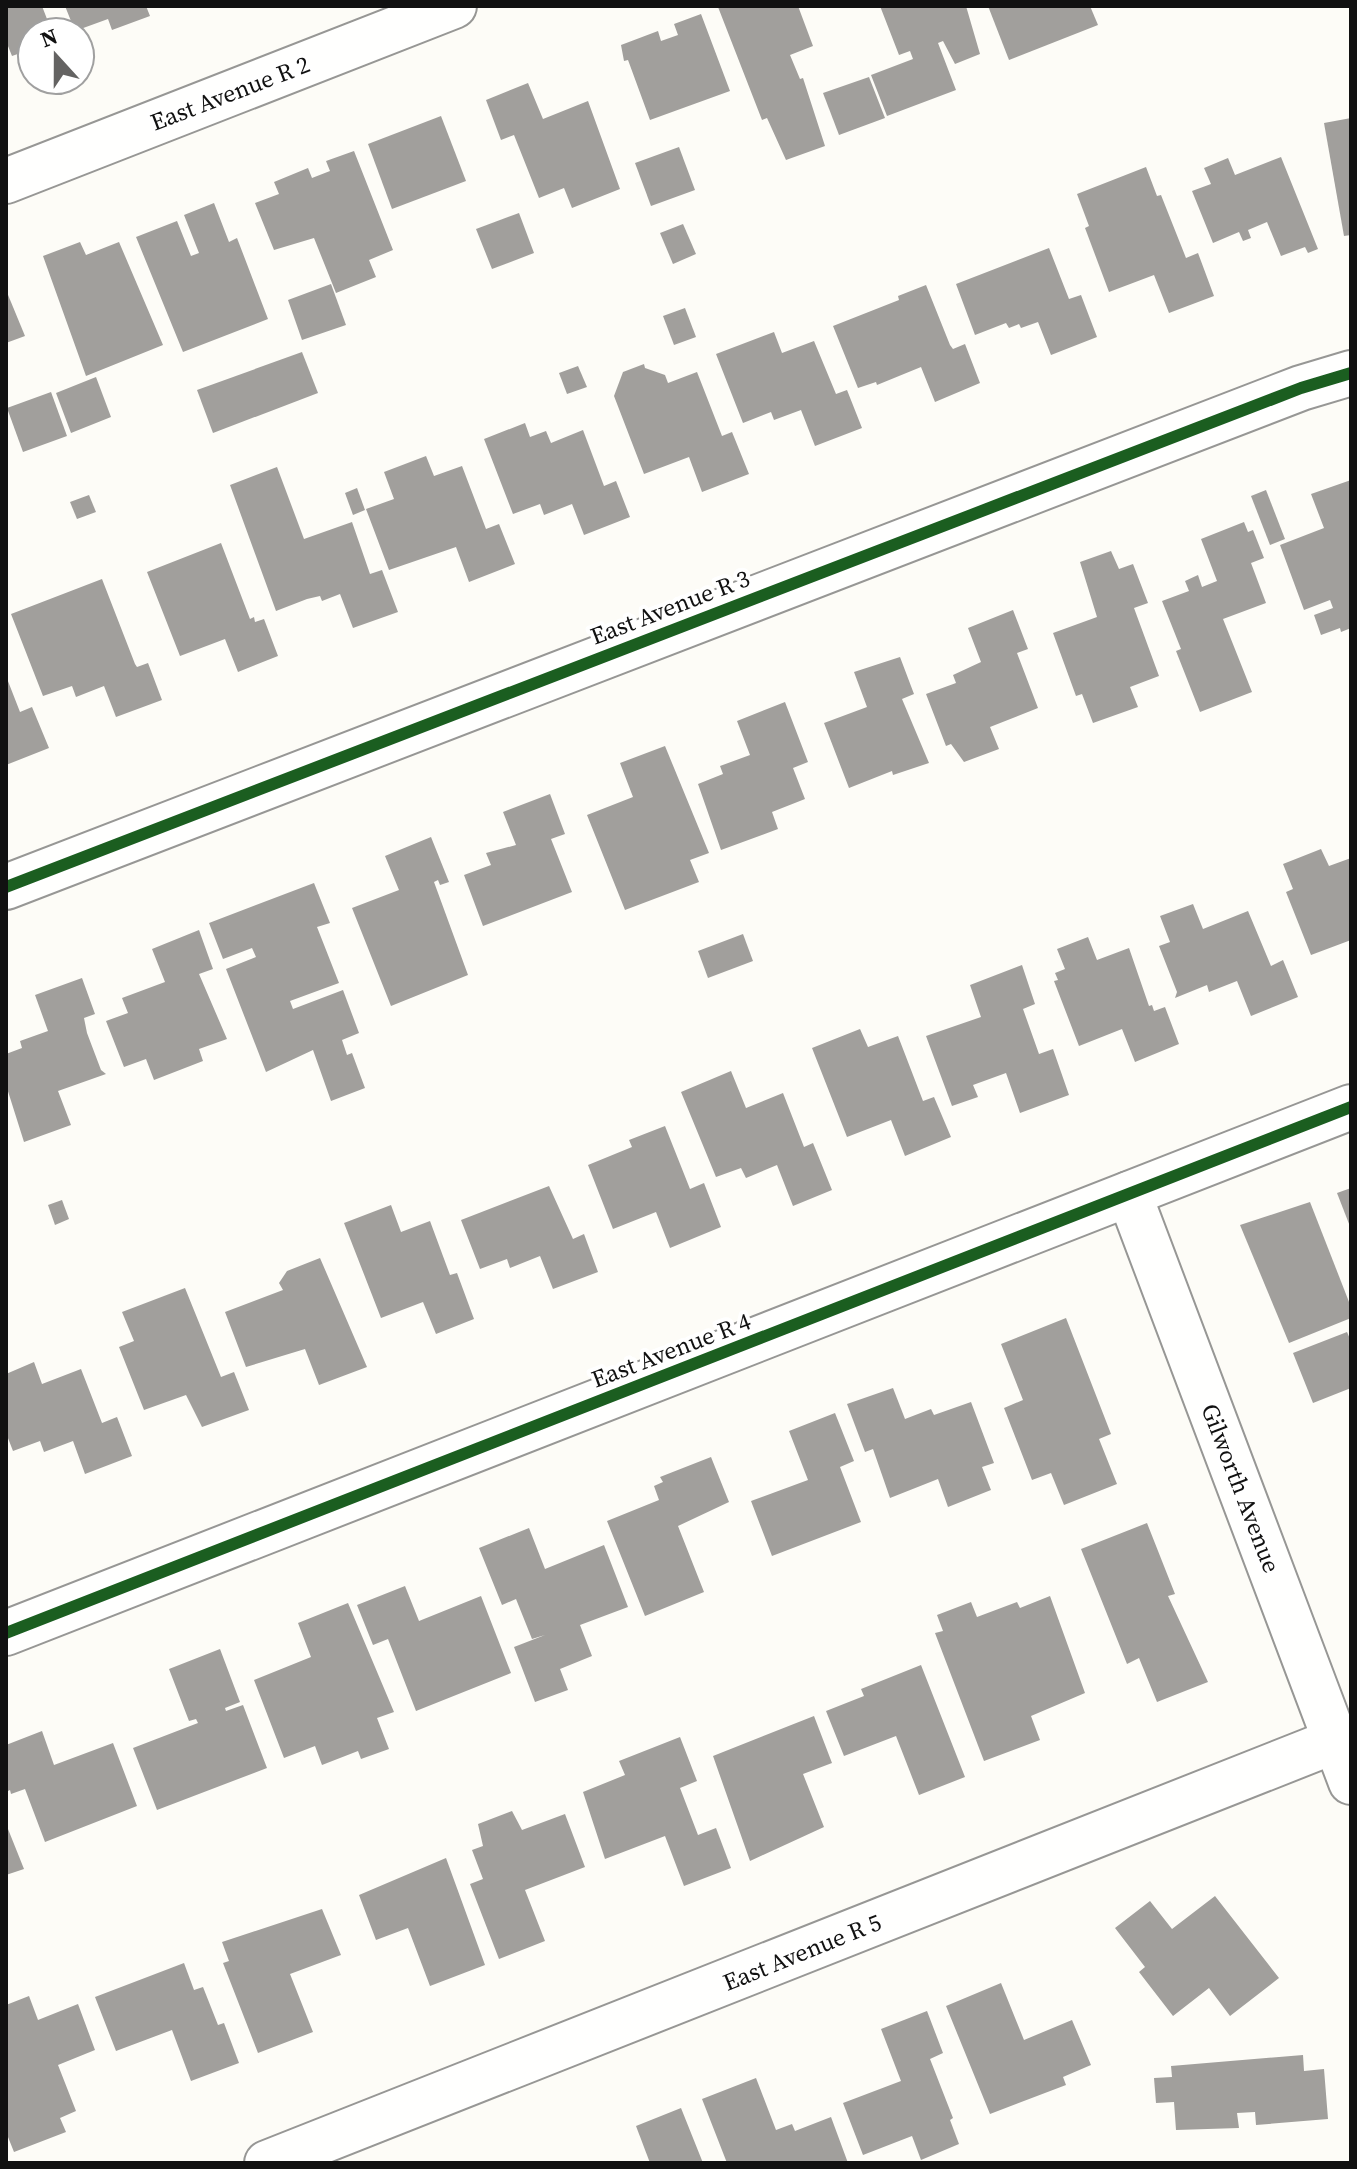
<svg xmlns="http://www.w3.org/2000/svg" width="1357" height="2169" font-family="'Source Serif 4',serif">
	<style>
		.building { fill: #a19f9c }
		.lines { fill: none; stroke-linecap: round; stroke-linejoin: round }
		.minor-casing { stroke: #979795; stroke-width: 48 }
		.tertiary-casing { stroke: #979795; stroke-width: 48 }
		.minor { stroke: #fffffe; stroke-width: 44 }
		.tertiary { stroke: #fffffe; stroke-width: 44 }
		.cycleway-casing { stroke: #fff; stroke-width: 17 }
		.cycleway { stroke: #1b5e20; stroke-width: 12 }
		.labels { text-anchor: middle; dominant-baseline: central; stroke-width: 8; stroke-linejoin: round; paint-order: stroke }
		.street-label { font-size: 24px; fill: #111; stroke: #fff }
	</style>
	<rect width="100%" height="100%" fill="#fdfcf7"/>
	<g class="building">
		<path d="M6,6H42L52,32H32V49L12,56L6,41Z"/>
		<path d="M65,6H146L150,16L112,30L108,19L75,31Z"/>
		<path d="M798,6L813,46L790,55L800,79L803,78L825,146L786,160L767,118L762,120L718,7Z"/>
		<path d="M880,6H966L980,54L955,64L943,41L938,43L956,90L887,116L871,75L913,59L910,51L899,55Z"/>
		<path d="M988,6H1090L1098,25L1009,60Z"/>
		<path d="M701,14L730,91L650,120L628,60L624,61L621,45L658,31L661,41L678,35L674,24Z"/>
		<path d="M869,77L885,118L839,135L823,93Z"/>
		<path d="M528,83L543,119L588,101L620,189L572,208L564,188L539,198L514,135L501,140L486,100Z"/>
		<path d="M441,116L466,181L392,209L368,144Z"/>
		<path d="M1351,118V235L1344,236L1324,123Z"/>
		<path d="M679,147L695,190L651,206L635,163Z"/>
		<path d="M354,151L393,250L369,260L376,277L336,293L314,238L274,250L255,203L279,194L274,182L308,168L312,178L330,171L326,161Z"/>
		<path d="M1281,157L1318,249L1308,253L1305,247L1281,256L1267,222L1248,230L1251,238L1243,241L1239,232L1213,243L1192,191L1211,184L1204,168L1228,158L1235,175Z"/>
		<path d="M1146,167L1157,196L1161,195L1186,258L1198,253L1214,296L1169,313L1154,275L1109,292L1085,228L1089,226L1077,194Z"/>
		<path d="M214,203L229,242L237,238L268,319L183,352L136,237L177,221L191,256L199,253L184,215Z"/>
		<path d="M519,213L534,253L492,269L476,229Z"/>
		<path d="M683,224L696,254L673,264L660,233Z"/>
		<path d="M80,242L86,255L119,242L163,345L86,376L43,256Z"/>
		<path d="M1049,248L1069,299L1081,295L1097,337L1051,355L1038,322L1021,328L1019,324L1009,328L1006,323L975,335L956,284Z"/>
		<path d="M331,284L346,325L302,340L288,300Z"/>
		<path d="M926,285L950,345L953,349L965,344L980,383L935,402L921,367L877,385L876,382L858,388L833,326L899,300L898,296Z"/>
		<path d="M6,290L25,336L6,343Z"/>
		<path d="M685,308L696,337L674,345L663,316Z"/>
		<path d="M774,332L782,353L814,341L836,394L847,390L862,428L815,446L801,410L774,420L771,412L743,423L716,354Z"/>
		<path d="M302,352L318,393L213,433L197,390Z"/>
		<path d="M644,364L645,368L665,375L668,383L697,372L722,436L732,432L749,474L702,492L689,457L644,474L614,396L623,372Z"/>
		<path d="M578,366L587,387L567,394L559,373Z"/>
		<path d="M96,377L111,417L71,433L56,393Z"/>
		<path d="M51,392L67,436L23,452L7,408Z"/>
		<path d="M525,423L530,437L546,431L551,443L583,430L604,486L616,481L630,517L584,535L572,504L544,515L540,504L513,514L484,439Z"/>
		<path d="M426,456L434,476L462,466L486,529L499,524L515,564L469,582L456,547L389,570L366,509L394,499L384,472Z"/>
		<path d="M277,467L304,539L352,522L370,574L382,570L398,612L353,628L340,594L322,601L320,596L307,599L276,611L230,485Z"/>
		<path d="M1351,480V628L1341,632L1340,628L1321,635L1314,615L1333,608L1330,600L1304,610L1280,545L1324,528L1311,494Z"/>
		<path d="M357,488L365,510L353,515L345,493Z"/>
		<path d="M1266,490L1285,539L1270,545L1251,496Z"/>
		<path d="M89,495L96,512L77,519L70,502Z"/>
		<path d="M1244,522L1248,532L1253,530L1264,558L1251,563L1266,603L1223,619L1252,692L1200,712L1176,651L1181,649L1162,601L1189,591L1185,581L1198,575L1202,587L1217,581L1201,539Z"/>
		<path d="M221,543L250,619L254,617L255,622L264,619L278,656L238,672L225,639L180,656L147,572Z"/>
		<path d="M1111,551L1119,569L1133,564L1148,603L1134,608L1159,676L1130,687L1138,707L1093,723L1082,694L1076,696L1053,633L1097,617L1080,562Z"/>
		<path d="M102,579L135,664L137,667L148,663L162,700L116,717L104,686L76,697L72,686L43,696L11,614Z"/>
		<path d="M1013,610L1028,649L1017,653L1038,708L990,727L999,749L964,762L951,744L946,746L926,694L956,683L953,675L981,662L968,628Z"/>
		<path d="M900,657L914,694L902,699L929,763L893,775L892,771L849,788L824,723L867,707L854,672Z"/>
		<path d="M6,676L20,712L32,707L49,748L6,765Z"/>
		<path d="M785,702L808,762L793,768L805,799L772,812L778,829L721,850L698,784L723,774L720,766L750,755L737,721Z"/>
		<path d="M665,746L709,853L690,860L699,882L625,910L587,815L633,797L620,763Z"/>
		<path d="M550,794L565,834L551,839L572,892L483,926L464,875L491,865L486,853L516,845L503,812Z"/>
		<path d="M431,837L449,882L440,885L438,880L434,882L468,975L391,1006L352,908L399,890L385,856Z"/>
		<path d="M1321,849L1329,866L1351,858V940L1311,955L1286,892L1293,889L1283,864Z"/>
		<path d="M314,883L330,923L317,927L339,983L290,1001L293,1009L343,990L359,1033L342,1040L347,1055L352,1053L365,1088L331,1101L313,1050L266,1072L226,969L256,957L252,948L223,959L209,923Z"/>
		<path d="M1193,904L1203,929L1248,911L1271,966L1283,960L1298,997L1251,1016L1237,981L1209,992L1207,985L1175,998L1177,992L1159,946L1170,942L1160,916Z"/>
		<path d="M199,930L213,969L199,974L227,1039L199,1049L203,1061L154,1080L146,1059L124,1067L106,1021L128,1013L122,998L165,982L152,949Z"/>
		<path d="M743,934L753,961L708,978L698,951Z"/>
		<path d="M1088,937L1097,960L1129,948L1149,1006L1152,1005L1154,1011L1165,1007L1179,1044L1135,1062L1122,1029L1079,1046L1054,981L1058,980L1055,973L1065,969L1057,949Z"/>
		<path d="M1022,965L1035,1004L1023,1009L1039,1054L1053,1049L1069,1095L1020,1113L1006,1073L973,1085L978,1097L952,1106L926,1036L981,1017L970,985Z"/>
		<path d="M82,978L95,1014L84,1018L87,1033L101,1070L106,1074L58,1091L71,1125L24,1142L6,1085V1054L22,1048L20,1041L48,1031L35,995Z"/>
		<path d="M860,1029L868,1047L898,1036L923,1101L934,1097L951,1137L905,1156L891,1120L847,1137L812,1048Z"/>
		<path d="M731,1071L746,1108L783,1093L804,1147L813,1143L832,1190L793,1206L777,1165L746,1178L741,1168L716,1177L681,1092Z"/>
		<path d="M665,1126L690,1189L704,1183L721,1227L670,1248L656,1212L613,1229L588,1165L632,1147L629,1140Z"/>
		<path d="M549,1186L573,1239L584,1234L598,1272L553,1289L540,1256L510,1268L507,1259L480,1269L461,1220Z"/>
		<path d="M1351,1188V1229L1337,1193Z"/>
		<path d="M62,1200L69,1219L55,1225L48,1205Z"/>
		<path d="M1310,1202L1351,1307V1318L1289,1343L1240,1225Z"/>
		<path d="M391,1205L401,1232L430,1221L450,1275L457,1273L474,1319L436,1334L423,1302L381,1318L344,1223Z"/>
		<path d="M320,1258L367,1367L319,1385L305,1349L246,1367L225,1312L283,1290L279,1283L287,1271Z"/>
		<path d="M185,1288L221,1377L234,1372L249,1410L202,1427L186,1395L144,1410L119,1347L134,1341L122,1312Z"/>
		<path d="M1066,1318L1111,1434L1099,1439L1117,1484L1064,1505L1051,1473L1032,1480L1004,1408L1023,1400L1001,1344Z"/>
		<path d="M1347,1332L1351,1341V1388L1313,1403L1293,1353Z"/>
		<path d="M34,1362L42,1384L81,1369L102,1423L117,1417L132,1456L85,1474L73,1441L44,1452L40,1441L13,1451L6,1433V1374Z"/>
		<path d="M893,1388L905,1419L931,1409L934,1415L971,1402L994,1463L982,1467L991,1490L948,1507L938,1479L890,1498L873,1449L865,1452L847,1404Z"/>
		<path d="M835,1413L854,1461L840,1467L861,1522L772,1556L751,1501L808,1480L789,1431Z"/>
		<path d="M711,1457L729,1502L678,1526L704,1592L645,1616L607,1521L659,1500L654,1486L663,1482L660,1477Z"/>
		<path d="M1147,1523L1175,1594L1168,1596L1208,1682L1157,1702L1139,1658L1127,1664L1081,1549Z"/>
		<path d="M529,1528L545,1569L604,1545L628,1607L580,1625L592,1656L560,1669L568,1690L535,1702L514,1647L545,1635L532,1639L516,1599L502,1605L479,1548Z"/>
		<path d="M405,1586L419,1621L481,1596L511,1673L416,1711L388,1639L373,1645L357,1605Z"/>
		<path d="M1050,1596L1085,1693L1031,1716L1040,1740L984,1761L935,1633L943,1631L937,1615L971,1602L977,1617L1017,1602L1020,1608Z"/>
		<path d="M348,1603L394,1712L377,1718L389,1749L361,1759L358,1751L322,1765L315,1746L284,1758L254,1680L311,1657L298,1623Z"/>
		<path d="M220,1649L240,1702L225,1708L226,1711L243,1705L267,1768L157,1810L133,1748L198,1723L196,1719L189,1721L169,1669Z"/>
		<path d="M921,1665L965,1777L919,1795L896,1736L844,1756L826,1711L864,1696L861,1689Z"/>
		<path d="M814,1716L832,1763L803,1774L824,1827L750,1861L713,1756Z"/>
		<path d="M42,1731L54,1765L113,1743L137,1806L45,1842L25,1789L11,1794L10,1790L6,1792V1745Z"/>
		<path d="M680,1737L697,1781L680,1788L698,1835L716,1828L731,1868L684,1886L665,1836L605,1859L583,1792L625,1775L619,1761Z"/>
		<path d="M512,1811L522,1830L565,1814L585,1867L525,1890L545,1941L499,1959L470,1884L483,1879L472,1850L483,1846L478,1824Z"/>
		<path d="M6,1824L24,1869L6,1875Z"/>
		<path d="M446,1858L485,1965L430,1986L408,1928L376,1940L359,1895Z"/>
		<path d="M1215,1896L1279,1978L1230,2016L1209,1988L1173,2016L1139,1972L1145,1967L1115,1928L1150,1901L1172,1929Z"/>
		<path d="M322,1909L341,1955L290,1974L313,2032L258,2053L223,1963L229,1961L222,1942Z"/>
		<path d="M184,1963L194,1990L203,1987L218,2025L224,2023L239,2063L191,2081L172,2030L116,2051L95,1997Z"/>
		<path d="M1001,1983L1024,2040L1072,2020L1091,2065L1063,2077L1066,2085L990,2114L946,2006Z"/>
		<path d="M29,1996L38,2020L78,2004L95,2050L58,2065L76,2111L60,2118L66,2132L14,2152L6,2132V2005Z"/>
		<path d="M927,2011L943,2053L930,2059L953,2118L950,2120L959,2144L921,2160L912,2136L863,2155L843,2103L901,2081L881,2029Z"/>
		<path d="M1303,2055L1304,2071L1324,2069L1328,2119L1256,2125L1255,2112L1237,2113L1239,2128L1176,2130L1174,2102L1156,2103L1154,2078L1172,2077L1171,2066Z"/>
		<path d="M756,2078L776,2130L792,2124L795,2131L831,2117L848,2163H727L702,2099Z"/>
		<path d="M681,2108L703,2163H650L636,2126Z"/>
	</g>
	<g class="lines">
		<defs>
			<g id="minor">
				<path d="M6,181L454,6"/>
				<path d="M6,887L1301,388L1351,373"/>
				<path d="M1129,1194L1351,1782"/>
				<path d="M267,2163L1337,1740"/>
			</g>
			<path id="tertiary" d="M6,1633L1351,1107"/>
		</defs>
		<use href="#minor" class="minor-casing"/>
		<use href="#tertiary" class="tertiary-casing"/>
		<use href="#minor" class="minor"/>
		<use href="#tertiary" class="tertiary"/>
		<defs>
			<g id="cycleway">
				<path d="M6,887L1301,388L1351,373"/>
				<path d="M6,1633L1351,1107"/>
			</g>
		</defs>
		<use href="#cycleway" class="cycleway-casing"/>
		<use href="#cycleway" class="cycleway"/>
	</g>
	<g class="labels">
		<g class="street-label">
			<text transform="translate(230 93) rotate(-21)">East Avenue R 2</text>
			<text transform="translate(670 607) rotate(-21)">East Avenue R 3</text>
			<text transform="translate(671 1350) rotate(-21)">East Avenue R 4</text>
			<text transform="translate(1241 1488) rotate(69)">Gilworth Avenue</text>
			<text transform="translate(802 1952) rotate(-22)">East Avenue R 5</text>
		</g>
	</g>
	<rect width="1357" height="2169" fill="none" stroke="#111111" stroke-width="16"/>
	<g transform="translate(56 56) rotate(339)"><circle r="38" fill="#ffffff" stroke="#a0a0a0" stroke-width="2"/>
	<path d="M0-6L14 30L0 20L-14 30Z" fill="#646362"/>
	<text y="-12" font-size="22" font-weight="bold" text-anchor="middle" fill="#111111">N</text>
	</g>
</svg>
